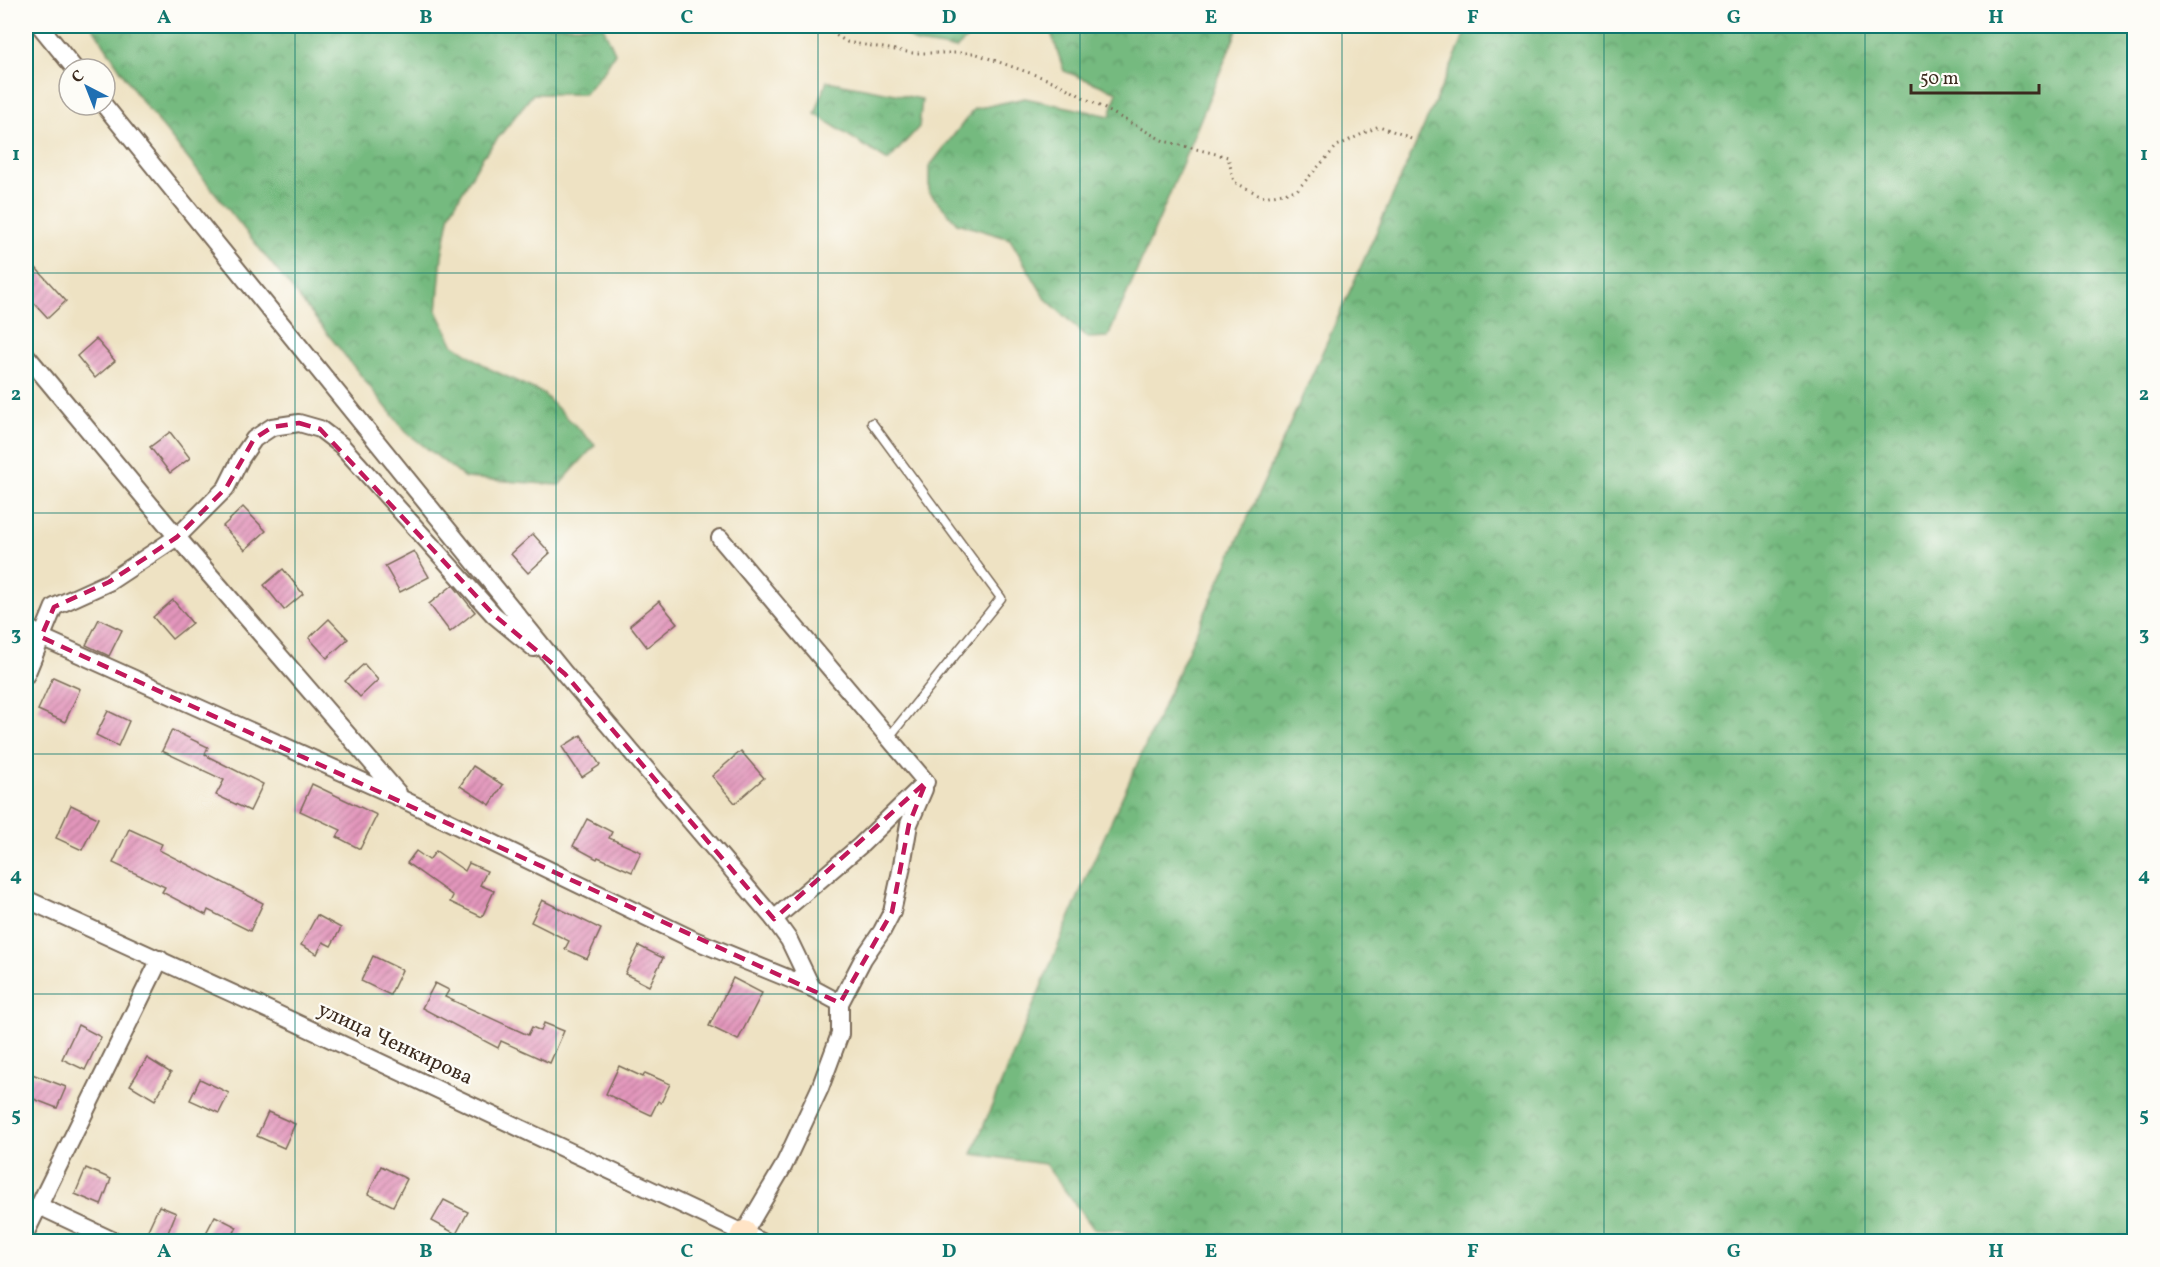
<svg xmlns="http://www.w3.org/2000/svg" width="2160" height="1267" font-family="Vollkorn,serif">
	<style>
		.forest { fill: url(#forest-crowns); stroke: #58724e; stroke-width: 1.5 }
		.building { fill: url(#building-hatch) }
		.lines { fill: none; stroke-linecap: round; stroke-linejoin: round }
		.lane-casing { stroke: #7a6a58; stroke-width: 11 }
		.street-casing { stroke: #7a6a58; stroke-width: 20 }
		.secondary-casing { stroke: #7a6a58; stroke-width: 27 }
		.path { stroke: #7a6a58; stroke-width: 3; stroke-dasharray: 1.5 4.5; stroke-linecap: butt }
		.lane { stroke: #fff; stroke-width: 8 }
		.street { stroke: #fff; stroke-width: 16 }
		.secondary { stroke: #ffe4c6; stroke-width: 24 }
		.marked { fill: none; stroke: #c2185b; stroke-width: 4.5; stroke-dasharray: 12 8; stroke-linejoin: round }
		.grid { fill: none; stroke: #0f766e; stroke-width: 1.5; stroke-opacity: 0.55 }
		.labels { text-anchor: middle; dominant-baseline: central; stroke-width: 4.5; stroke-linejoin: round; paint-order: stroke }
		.street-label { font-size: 21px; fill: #3b2a1e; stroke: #fdfcf7 }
		.neatline { fill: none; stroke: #0f766e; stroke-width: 2 }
		.grid-label { font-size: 20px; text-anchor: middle; font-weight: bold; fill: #0f766e }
	</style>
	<defs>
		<pattern id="forest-crowns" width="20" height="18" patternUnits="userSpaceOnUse" patternTransform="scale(1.5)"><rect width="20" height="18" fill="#74ba7f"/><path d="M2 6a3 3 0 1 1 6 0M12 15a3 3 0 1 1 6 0" fill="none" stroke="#609767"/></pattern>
		<pattern id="building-hatch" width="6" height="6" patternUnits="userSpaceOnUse" patternTransform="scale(1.5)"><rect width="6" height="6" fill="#e396bc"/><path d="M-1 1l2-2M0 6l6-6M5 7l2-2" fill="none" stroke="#b97b98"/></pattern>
	</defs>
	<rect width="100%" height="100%" fill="#fdfcf7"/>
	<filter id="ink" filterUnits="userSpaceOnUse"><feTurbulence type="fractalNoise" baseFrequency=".0167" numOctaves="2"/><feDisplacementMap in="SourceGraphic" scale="12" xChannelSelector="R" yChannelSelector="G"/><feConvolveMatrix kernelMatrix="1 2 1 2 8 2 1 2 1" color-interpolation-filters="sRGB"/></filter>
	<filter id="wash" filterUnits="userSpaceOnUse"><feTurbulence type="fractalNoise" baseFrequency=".008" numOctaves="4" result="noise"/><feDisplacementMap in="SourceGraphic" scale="24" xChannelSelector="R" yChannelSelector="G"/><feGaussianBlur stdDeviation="1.35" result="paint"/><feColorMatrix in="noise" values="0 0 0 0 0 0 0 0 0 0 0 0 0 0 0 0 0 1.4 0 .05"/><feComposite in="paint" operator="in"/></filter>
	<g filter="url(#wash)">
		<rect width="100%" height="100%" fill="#eee2c3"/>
		<g class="forest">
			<path d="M92,26H603L615,53L604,71L584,94H533L482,158L450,213L442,255L437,311L453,344L490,369L542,393L595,445L559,485L465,478L406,432L137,95Z"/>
			<path d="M892,26H980L956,49L917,43Z"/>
			<path d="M1049,26H1239L1161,215L1108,337L1088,338L1045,298L1010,239L957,223L929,192V167L974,109L1025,98L1110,116L1117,92L1064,71Z"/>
			<path d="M1469,26H2134V1241H1152L1146,1234L1094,1229L1045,1164L972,1154L1088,873Z"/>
			<path d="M827,81L922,99L919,127L888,161L815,114Z"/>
		</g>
		<g id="blocks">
			<g class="building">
				<path d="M26,257L66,301L48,318L26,294Z"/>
				<path d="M96,339L115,361L95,378L77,356Z"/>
				<path d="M170,432L190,458L170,473L150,447Z"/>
				<path d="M243,507L266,531L245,550L223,526Z"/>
				<path d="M533,534L550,553L528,573L511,554Z"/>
				<path d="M414,551L429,577L400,592L385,566Z"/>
				<path d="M283,569L303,594L284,610L264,585Z"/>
				<path d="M453,585L475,612L450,632L429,604Z"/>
				<path d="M173,600L192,623L172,639L153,617Z"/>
				<path d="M659,601L677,623L647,647L630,625Z"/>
				<path d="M99,619L122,630L109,656L86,645Z"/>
				<path d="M329,619L348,639L327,658L309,638Z"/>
				<path d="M364,664L378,680L360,697L345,681Z"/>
				<path d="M53,677L80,689L65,722L38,710Z"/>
				<path d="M108,711L129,721L118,746L96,735Z"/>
				<path d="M172,730L208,747L205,754L209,757L263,784L250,811L216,795L224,780L162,751Z"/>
				<path d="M581,735L600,765L582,777L562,747Z"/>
				<path d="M741,751L764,778L735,803L712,776Z"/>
				<path d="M473,766L503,785L490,805L460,786Z"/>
				<path d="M312,784L377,815L360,849L337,837L341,830L300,811Z"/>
				<path d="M71,805L98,818L82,850L56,838Z"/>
				<path d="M587,819L612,832L609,838L641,852L632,872L598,857L597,859L573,846Z"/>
				<path d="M129,829L162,844L159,850L263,903L250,931L208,910L206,915L162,892L165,887L113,863Z"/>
				<path d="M416,851L429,860L436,851L465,871L469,863L487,871L480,885L494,891L482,917L450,902L453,896L407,863Z"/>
				<path d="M542,900L601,929L587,959L565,949L569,941L531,922Z"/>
				<path d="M317,915L341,928L331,946L323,942L317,954L301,945Z"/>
				<path d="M639,946L663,958L649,986L625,974Z"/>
				<path d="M373,956L402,970L390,995L361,981Z"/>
				<path d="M733,978L762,993L738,1040L709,1026Z"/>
				<path d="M435,983L449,990L445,997L528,1035L532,1027L541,1031L544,1023L564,1031L550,1063L501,1041L498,1048L422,1008Z"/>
				<path d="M78,1025L101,1037L85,1070L62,1059Z"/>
				<path d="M147,1058L171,1073L155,1100L130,1085Z"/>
				<path d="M619,1066L643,1077L645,1073L670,1084L661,1103L658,1101L651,1115L606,1094Z"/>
				<path d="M32,1074L66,1087L57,1108L26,1096V1090Z"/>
				<path d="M200,1079L229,1093L219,1113L190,1100Z"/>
				<path d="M268,1112L295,1124L284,1148L257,1136Z"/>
				<path d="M381,1166L407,1179L393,1206L368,1194Z"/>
				<path d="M86,1168L111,1179L101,1205L75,1194Z"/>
				<path d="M444,1200L468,1212L456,1234L432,1221Z"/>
				<path d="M159,1206L176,1213L165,1240L147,1232Z"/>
				<path d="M215,1216L237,1227L229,1242H219L205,1235Z"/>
			</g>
		</g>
	</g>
	<g filter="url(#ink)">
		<use href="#blocks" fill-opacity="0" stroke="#7a6a58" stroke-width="1.5"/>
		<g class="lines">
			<defs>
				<path id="lane" d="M872,423L1001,598L889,737"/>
				<g id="street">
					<path d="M40,26L75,69"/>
					<path d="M104,105L565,674L774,919L789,940L812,988"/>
					<path d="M26,355L177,537L398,793"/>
					<path d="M720,538L926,782L861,845L774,919"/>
					<path d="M26,626L41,637L402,799L694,940L812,988L840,1003"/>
					<path d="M26,675L54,607L109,582L177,537L226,488L241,458L254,439L272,427L299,423L320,429L341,445L494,615L534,648"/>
					<path d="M26,899L271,1011L762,1242"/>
					<path d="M39,1206L116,1242"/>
					<path d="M26,1232L160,959"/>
					<path d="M744,1233L783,1167L820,1088L840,1034V1003L863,959L882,931L892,912L901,871L909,824L924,789"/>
				</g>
				<path id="secondary" d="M740,1242L744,1233"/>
			</defs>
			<use href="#lane" class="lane-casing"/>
			<use href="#street" class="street-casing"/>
			<use href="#secondary" class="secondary-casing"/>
			<path class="path" d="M821,26L847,42L913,53H974L1055,82L1164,141L1228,157L1234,182L1264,197L1297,190L1337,146L1379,126L1414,139"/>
			<use href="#lane" class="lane"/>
			<use href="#street" class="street"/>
			<use href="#secondary" class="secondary"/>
		</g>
	</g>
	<path class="marked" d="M299,423L320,429L494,615L565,674L774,919L926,782L909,824L892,912L840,1003L41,637L54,607L109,582L177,537L226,488L254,439L272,427Z"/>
	<path class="grid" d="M295,26V1242M556,26V1242M818,26V1242M1080,26V1242M1342,26V1242M1604,26V1242M1865,26V1242M26,273H2134M26,513H2134M26,754H2134M26,994H2134"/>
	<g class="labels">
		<g class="street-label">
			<text transform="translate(395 1044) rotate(25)">улица Ченкирова</text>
		</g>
	</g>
	<rect width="2160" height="1267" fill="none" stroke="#fdfcf7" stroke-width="66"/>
	<g transform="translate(87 87) rotate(318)"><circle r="28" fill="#fdfcf7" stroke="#afa8a0" stroke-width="1.5"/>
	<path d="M0-4.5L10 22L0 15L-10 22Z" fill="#1f6fb2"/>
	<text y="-9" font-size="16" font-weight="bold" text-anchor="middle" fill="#3b2a1e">С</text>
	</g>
	<path d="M1911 84v9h128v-9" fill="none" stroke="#3b2a1e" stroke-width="3"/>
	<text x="1920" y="84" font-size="18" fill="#3b2a1e" stroke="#fdfcf7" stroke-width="4.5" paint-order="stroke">50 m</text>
	<rect x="33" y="33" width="2094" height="1201" class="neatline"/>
	<g class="grid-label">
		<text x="164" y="23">A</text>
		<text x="426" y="23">B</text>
		<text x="687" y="23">C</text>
		<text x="949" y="23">D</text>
		<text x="1211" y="23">E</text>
		<text x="1473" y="23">F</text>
		<text x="1734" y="23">G</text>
		<text x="1996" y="23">H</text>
		<text x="16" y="160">1</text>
		<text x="2144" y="160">1</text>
		<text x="16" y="400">2</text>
		<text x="2144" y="400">2</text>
		<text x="16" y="640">3</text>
		<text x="2144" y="640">3</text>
		<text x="16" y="881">4</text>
		<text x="2144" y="881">4</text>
		<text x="16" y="1121">5</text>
		<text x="2144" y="1121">5</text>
		<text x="164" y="1257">A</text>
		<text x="426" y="1257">B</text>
		<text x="687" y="1257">C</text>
		<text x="949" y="1257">D</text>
		<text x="1211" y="1257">E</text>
		<text x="1473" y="1257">F</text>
		<text x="1734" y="1257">G</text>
		<text x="1996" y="1257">H</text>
	</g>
</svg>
